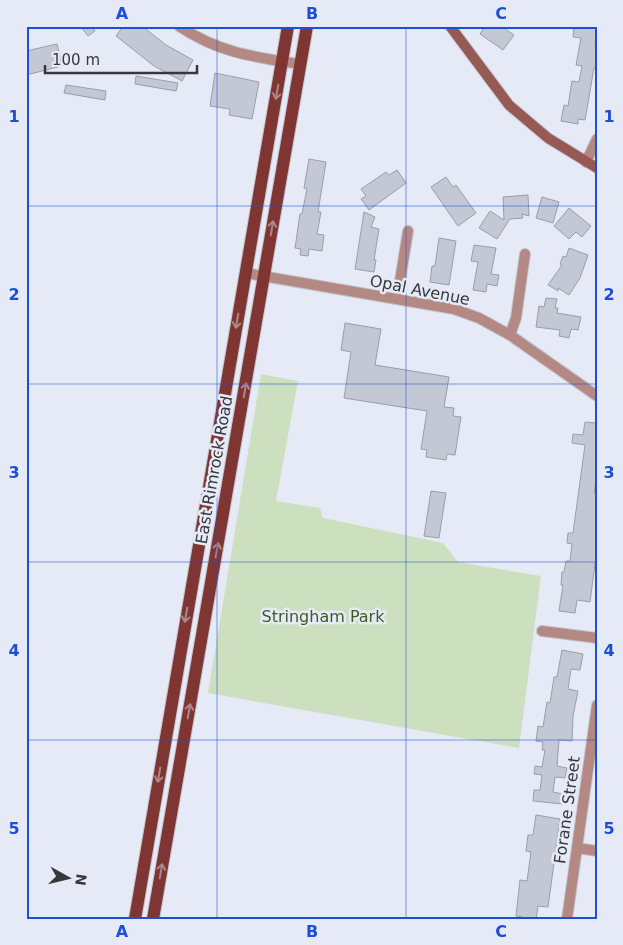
<svg xmlns="http://www.w3.org/2000/svg" width="623" height="945" font-family="'DejaVu Sans',sans-serif">
	<style>
		.green { fill: #cce0bf }
		.building { fill: #c4c8d4; stroke: #999ea9 }
		.lines { fill: none; stroke-linecap: round; stroke-linejoin: round }
		.street-casing { stroke: #c3c6d1; stroke-width: 12 }
		.secondary-casing { stroke: #c3c6d1; stroke-width: 12 }
		.primary-casing { stroke: #c3c6d1; stroke-width: 14 }
		.street { stroke: #b48984; stroke-width: 10 }
		.secondary { stroke: #965954; stroke-width: 10 }
		.primary { stroke: #7f3632; stroke-width: 12 }
		.oneway { stroke: #ad878a }
		.grid { fill: none; stroke: #1d4ed8; stroke-width: 1; stroke-opacity: 0.55 }
		.labels { text-anchor: middle; dominant-baseline: central; stroke-width: 5; stroke-linejoin: round; paint-order: stroke }
		.street-label { font-size: 16px; fill: #36383c; stroke: #e6eaf6 }
		.park-label { font-size: 16px; fill: #3d5b23; stroke: #e6eaf6 }
		.neatline { fill: none; stroke: #1d4ed8; stroke-width: 2 }
		.grid-label { font-size: 16px; text-anchor: middle; font-weight: bold; fill: #1d4ed8 }
	</style>
	<rect width="100%" height="100%" fill="#e6eaf6"/>
	<path class="green" d="M261,374L298,381L276,501L320,508L323,518L443,543L458,562L541,576L519,748L208,693Z"/>
	<g class="building">
		<path d="M80,26H91L95,31L88,36Z"/>
		<path d="M123,26H142L166,45L193,60L182,81L154,66L116,36Z"/>
		<path d="M485,26H501L514,35L503,50L480,34Z"/>
		<path d="M574,26H597L595,45H597L596,69L594,68L585,120L578,119V124L561,121L564,105L568,106L572,81L579,82L582,66L576,65L581,38L573,37Z"/>
		<path d="M57,44L62,66L26,75V51Z"/>
		<path d="M215,73L259,82L252,119L229,115L230,109L210,106Z"/>
		<path d="M136,76L178,83L176,91L135,84Z"/>
		<path d="M66,85L106,91L105,100L64,93Z"/>
		<path d="M309,159L326,162L318,212H321L317,234L324,235L322,251L309,249L308,256L300,255L301,249L295,248L300,214H302L307,189L304,188Z"/>
		<path d="M397,170L406,183L369,210L361,199L366,196L361,189L386,172L389,175Z"/>
		<path d="M446,177L453,187L456,185L476,213L458,226L431,187Z"/>
		<path d="M528,195L529,216L522,214L523,218L510,219L497,239L479,228L490,211L504,220L503,197Z"/>
		<path d="M542,197L559,202L553,223L536,218Z"/>
		<path d="M569,208L591,226L582,237L576,232L569,239L554,226Z"/>
		<path d="M364,212L375,217L371,227L379,229L374,260H376L374,272L355,269Z"/>
		<path d="M439,238L456,241L449,285L430,282L432,266H435Z"/>
		<path d="M474,245L496,248L491,274L499,275L497,286L487,284L486,292L473,290L478,262L471,261Z"/>
		<path d="M569,248L588,255L580,278L569,295L558,288V291L548,285L562,265L560,264L563,256L566,257Z"/>
		<path d="M546,298L557,299L555,308H558L557,313L581,317L578,330L571,329L569,338L559,336L560,330L536,327L539,306L544,307Z"/>
		<path d="M345,323L381,329L375,365L449,377L444,407L454,408L453,416L461,417L455,455L447,454L446,460L426,457L427,450L421,449L427,411L344,398L351,352L341,350Z"/>
		<path d="M585,422L597,423V476L594,493H597V549L590,602L577,600L575,613L559,611L563,585H561L562,572H564L566,561H570L572,544L567,543L568,533H573L585,445L572,443L573,434L583,435Z"/>
		<path d="M431,491L446,493L439,538L424,536Z"/>
		<path d="M562,650L583,654L580,670L571,669L568,689L578,691L573,716L572,741L559,740L557,766L567,768L565,778L555,777L553,792L563,794L562,804L533,801L534,790H540L542,775L534,774L535,766L542,767L545,750H542L543,742L536,741L538,726L543,727L547,702L550,703L554,677H557Z"/>
		<path d="M536,815L560,819L548,907L538,906L536,919H522L523,917L516,916L520,880L527,881L531,852L526,851L528,835H533Z"/>
	</g>
	<g class="lines">
		<defs>
			<g id="street">
				<path d="M179,26C219,53 254,57 300,64"/>
				<path d="M586,162L597,139"/>
				<path d="M245,273L454,309L479,318L510,335L597,396"/>
				<path d="M397,299L408,231"/>
				<path d="M510,335L516,318L525,254"/>
				<path d="M542,631L597,638"/>
				<path d="M577,848L597,851"/>
				<path d="M567,919L597,705"/>
			</g>
			<path id="secondary" d="M450,26L509,105L548,138L597,168"/>
			<g id="primary">
				<path d="M135,919L288,26"/>
				<path d="M153,919L307,26"/>
			</g>
		</defs>
		<use href="#street" class="street-casing"/>
		<use href="#secondary" class="secondary-casing"/>
		<use href="#primary" class="primary-casing"/>
		<use href="#street" class="street"/>
		<use href="#secondary" class="secondary"/>
		<use href="#primary" class="primary"/>
	</g>
	<defs><path id="oneway-shaft" d="M-6 0H5M1.5-3L5.5 0L1.5 3" fill="none" stroke-width="1.6" stroke-linecap="round" stroke-linejoin="round" transform="scale(1.25)"/></defs>
	<g class="oneway">
		<use href="#oneway-shaft" transform="translate(277 92) rotate(100)"/>
		<use href="#oneway-shaft" transform="translate(272 228) rotate(-80)"/>
		<use href="#oneway-shaft" transform="translate(237 321) rotate(100)"/>
		<use href="#oneway-shaft" transform="translate(245 390) rotate(-80)"/>
		<use href="#oneway-shaft" transform="translate(217 550) rotate(-80)"/>
		<use href="#oneway-shaft" transform="translate(186 615) rotate(100)"/>
		<use href="#oneway-shaft" transform="translate(189 711) rotate(-80)"/>
		<use href="#oneway-shaft" transform="translate(159 775) rotate(100)"/>
		<use href="#oneway-shaft" transform="translate(161 871) rotate(-80)"/>
	</g>
	<path class="grid" d="M217,26V919M406,26V919M26,206H597M26,384H597M26,562H597M26,740H597"/>
	<g class="labels">
		<g class="street-label">
			<text transform="translate(420 290) rotate(11)">Opal Avenue</text>
			<text transform="translate(214 470) rotate(-80)">East Rimrock Road</text>
			<text transform="translate(567 810) rotate(-82)">Forane Street</text>
		</g>
		<g class="park-label">
			<text x="323" y="616">Stringham Park</text>
		</g>
	</g>
	<rect width="623" height="945" fill="none" stroke="#e6eaf6" stroke-width="55"/>
	<g transform="translate(68 878) rotate(98)" stroke="#e6eaf6" stroke-width="4" paint-order="stroke">
	<path d="M0-4L9 19L0 12L-9 19Z" fill="#36383c"/>
	<text y="-8" font-size="14" font-weight="bold" text-anchor="middle" fill="#36383c">N</text>
	</g>
	<path d="M45 65v8h152v-8" fill="none" stroke="#36383c" stroke-width="2.5"/>
	<text x="52" y="65" font-size="15" fill="#36383c" stroke="#e6eaf6" stroke-width="4" paint-order="stroke">100 m</text>
	<rect x="28" y="28" width="568" height="890" class="neatline"/>
	<g class="grid-label">
		<text x="122" y="19">A</text>
		<text x="312" y="19">B</text>
		<text x="501" y="19">C</text>
		<text x="14" y="122">1</text>
		<text x="609" y="122">1</text>
		<text x="14" y="300">2</text>
		<text x="609" y="300">2</text>
		<text x="14" y="478">3</text>
		<text x="609" y="478">3</text>
		<text x="14" y="656">4</text>
		<text x="609" y="656">4</text>
		<text x="14" y="834">5</text>
		<text x="609" y="834">5</text>
		<text x="122" y="937">A</text>
		<text x="312" y="937">B</text>
		<text x="501" y="937">C</text>
	</g>
</svg>
